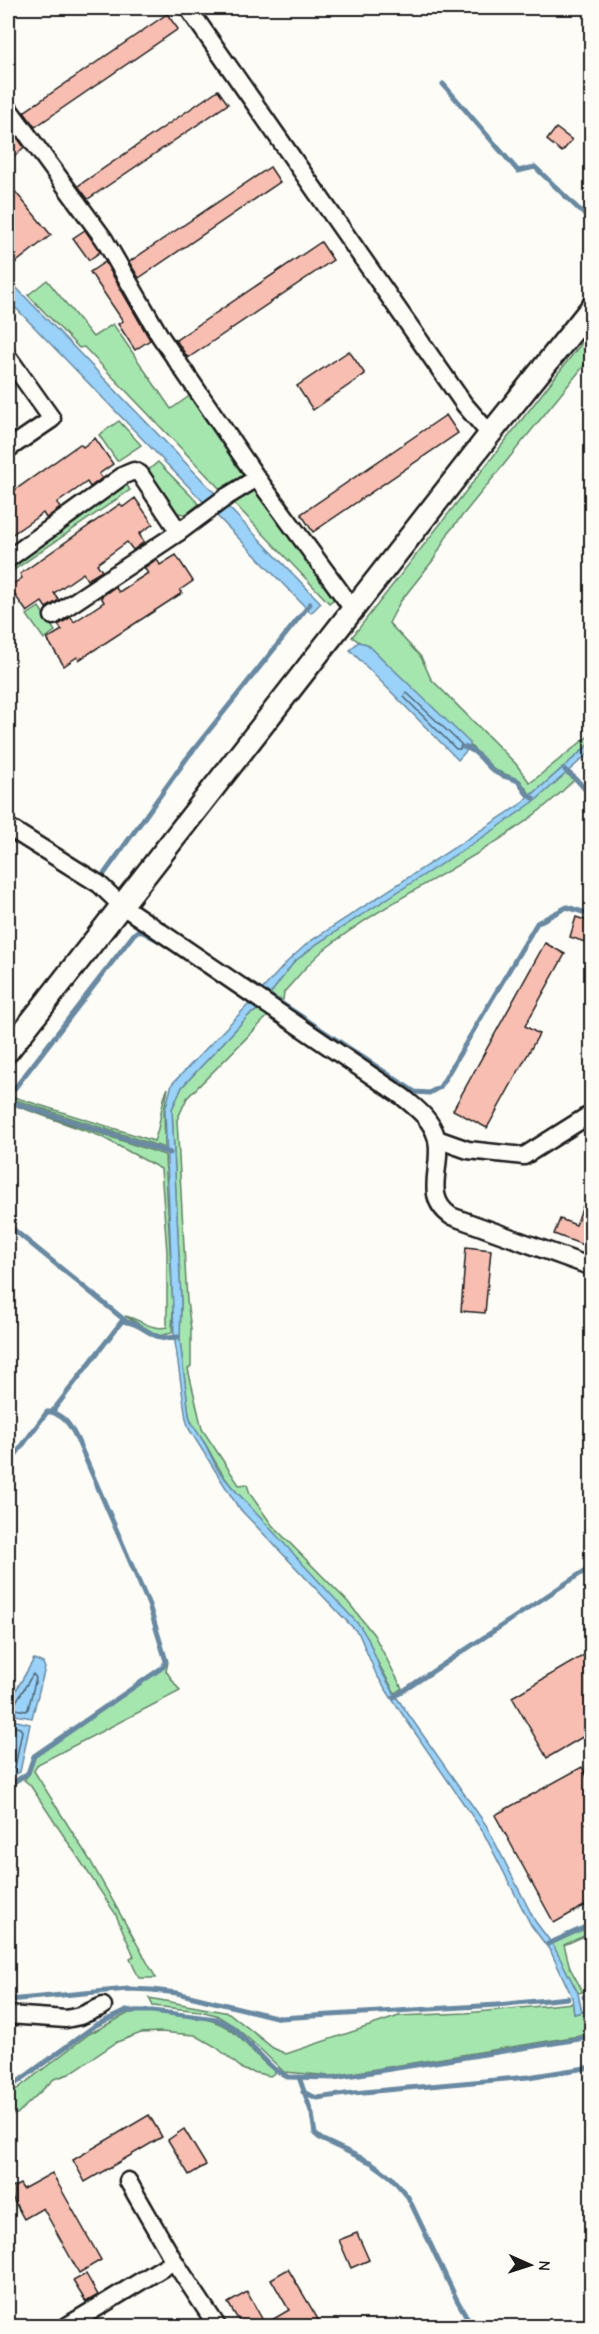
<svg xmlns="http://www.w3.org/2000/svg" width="599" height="2334" font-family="'Comic Neue',sans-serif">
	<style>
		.green { fill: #a5e6af; stroke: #608166; stroke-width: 1.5 }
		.water { fill: #9ad2f9; stroke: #6889a1; stroke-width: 1.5 }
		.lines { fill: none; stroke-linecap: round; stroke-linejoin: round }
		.shore { stroke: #4e6574; stroke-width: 1.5 }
		.stream { stroke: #6889a1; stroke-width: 5 }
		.building { fill: #f8beb2; stroke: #1c1c1c; stroke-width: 1.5 }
		.minor-casing { stroke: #1c1c1c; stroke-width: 21 }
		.major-casing { stroke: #1c1c1c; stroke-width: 26 }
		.minor { stroke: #fdfcf7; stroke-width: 16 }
		.major { stroke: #fdfcf7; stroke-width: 21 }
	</style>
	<rect width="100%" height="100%" fill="#fdfcf7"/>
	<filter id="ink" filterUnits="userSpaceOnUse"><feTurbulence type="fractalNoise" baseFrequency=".0167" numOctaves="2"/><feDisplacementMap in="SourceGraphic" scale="12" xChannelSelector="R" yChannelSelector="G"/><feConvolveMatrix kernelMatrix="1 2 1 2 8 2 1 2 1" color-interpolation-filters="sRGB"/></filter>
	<g filter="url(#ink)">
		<g class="green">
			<path d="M47,280L93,337L113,324L171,409L191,395L243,471L241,479L222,491L84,347L79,348L28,295Z"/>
			<path d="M591,331V357L449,532L434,559L400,602L389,623L421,657L431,679L516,764L530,783L591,734V743L534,793L530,794L520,780L495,770L367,644L361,643L352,637Z"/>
			<path d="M119,421L141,445L117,461L99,435Z"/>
			<path d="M158,462L199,504L186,514L176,513L146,472Z"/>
			<path d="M126,484L130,490L8,574V565Z"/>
			<path d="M253,489L259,491L335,598L329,603L232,501Z"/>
			<path d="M39,607L55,631L44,639L27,615Z"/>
			<path d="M566,773L574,780C503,852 404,887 325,949C310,961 297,978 284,992L283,1000L277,999L270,994L294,962L318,943L536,800Z"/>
			<path d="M259,1009L269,1015L187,1098L177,1120L187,1301L191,1329V1366L188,1369L202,1429L239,1485L247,1484L250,1494L272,1525L348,1602L374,1635L402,1688L395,1693L376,1659L368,1639L232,1487C221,1474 214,1460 206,1445C200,1435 192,1428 189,1415L180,1341L181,1300L172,1109L182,1087L249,1015Z"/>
			<path d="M168,1088L164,1111L165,1148L9,1098L11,1096L154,1141C162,1124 159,1105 168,1088Z"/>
			<path d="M8,1103L165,1155L173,1306L172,1333L159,1336L125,1316C140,1319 152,1331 167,1327V1252L161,1169L100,1136Z"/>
			<path d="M168,1662L166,1671L180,1691L38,1764L34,1771L91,1862L156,1978H139L130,1959L134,1956L115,1913L30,1785L24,1780L29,1774L35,1757L163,1668Z"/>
			<path d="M591,1925V1933L564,1945L570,1968L583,1992L578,1993L552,1944Z"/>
			<path d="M149,1998L229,2013L273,2048L286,2054L399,2016L466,2013L573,2003L574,2014L590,2010L587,2001H591V2034L333,2076L284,2072L258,2047L234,2026L216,2015L200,2011L153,2006Z"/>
			<path d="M129,2013C156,2010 211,2014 232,2031C246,2042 263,2065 276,2072L270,2076L244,2070L216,2047L195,2035L160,2032L141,2033L117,2042L69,2074L54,2079L17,2114L8,2115V2096L89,2034Z"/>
		</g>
		<g class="water">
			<path d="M8,279L321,603L311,613L8,300Z"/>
			<path d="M358,642L367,644L470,743V747L458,760L350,650Z"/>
			<path d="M591,743V751L536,800L494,830L318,943L294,962L259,1009L249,1015L182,1087L172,1109L181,1300L180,1341L189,1415L191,1422L205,1444L218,1470L232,1487L360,1626L368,1639L381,1671L397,1698L486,1825L535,1921L553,1945L578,1993L582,2012L574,2014L572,1997L551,1952L531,1925L483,1832L392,1699L376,1674L359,1634L238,1507L189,1429L186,1419L174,1335L165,1110L172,1084L249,1004L288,961L309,942L521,804L530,794L534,793Z"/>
			<path d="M34,1659L43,1663L45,1668L32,1718L9,1714L8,1704Z"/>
			<path d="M8,1719L30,1724L20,1772L8,1778Z"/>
		</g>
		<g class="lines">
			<g class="shore">
				<path d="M406,692L461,744L460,749H456L404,697Z"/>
				<path d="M33,1674L36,1678L28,1709L26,1711L15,1709L14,1705Z"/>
				<path d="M8,1725L20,1728L22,1731L15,1767L8,1771"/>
			</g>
			<g class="stream">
				<path d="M443,84L518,171L535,167L592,222"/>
				<path d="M463,747C477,749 484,764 495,772C502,777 510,777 518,781L527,794L533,798"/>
				<path d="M565,770L576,779L592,797"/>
				<path d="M104,874L187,758L310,604"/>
				<path d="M266,993L415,1092L429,1093L440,1087L537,923L567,907L592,915"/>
				<path d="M8,1097L134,934L139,930L165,944"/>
				<path d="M8,1101L170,1153"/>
				<path d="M8,1225L127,1322"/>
				<path d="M8,1465L47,1412H52L122,1321C148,1324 148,1342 178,1337"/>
				<path d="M394,1697L592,1566"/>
				<path d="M8,1786L28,1773L34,1756L163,1667L166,1661L149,1605L77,1439C70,1425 66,1418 52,1412"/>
				<path d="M548,1944L592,1924"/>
				<path d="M584,1997L592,1996"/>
				<path d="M8,2000L128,1989L152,1990L177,1993L280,2018L497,2005L568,1998"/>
				<path d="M299,2077L312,2114L315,2134L321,2139L372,2163L391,2177L408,2197L457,2300L472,2326"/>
				<path d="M8,2089L96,2025L126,2011H152L216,2019L232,2027L274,2069L288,2077L334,2078L592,2037"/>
				<path d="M303,2092L317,2098L353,2093L528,2077L592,2067"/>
			</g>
		</g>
		<g class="building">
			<path d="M167,14L178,29L35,127L24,112Z"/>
			<path d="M218,90L228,104L88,199L78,186Z"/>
			<path d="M8,125L24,147L8,163Z"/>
			<path d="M556,128L572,140L562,152L547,140Z"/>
			<path d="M270,167L280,182L139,278L129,262Z"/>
			<path d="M8,183L51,235L14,264L8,256Z"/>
			<path d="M85,230L100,252L89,260L73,238Z"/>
			<path d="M321,242L333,260L188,358L176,340Z"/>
			<path d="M105,262L150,340L135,350L118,324L123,321L90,272Z"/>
			<path d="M349,351L365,374L313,410L297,386Z"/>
			<path d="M446,415L458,433L313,532L301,514Z"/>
			<path d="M95,438L113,464L99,474L102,478L90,487L87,482L57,503L60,508L46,518L43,513L8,537V495L80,444L83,447Z"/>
			<path d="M135,498L153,524L139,534L144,542L133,550L127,542L97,564L102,571L87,580L83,573L54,593L59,600L46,608L42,602L27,612L9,587L22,578L20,574L120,504L123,507Z"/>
			<path d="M176,555L193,581L180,590L182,593L79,660L77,657L64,666L47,639L62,630L58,625L71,617L74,622L104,602L101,597L115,587L119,592L148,573L144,568L157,559L160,565Z"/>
			<path d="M576,917L591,922V944L570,937Z"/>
			<path d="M545,943L565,954L525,1026L539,1034L487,1128L453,1110Z"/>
			<path d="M590,1187H591V1248L554,1234L560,1219L576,1225Z"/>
			<path d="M466,1247L491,1250L485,1313L461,1311Z"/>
			<path d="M591,1651V1732L547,1758L512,1697Z"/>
			<path d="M582,1767L591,1785V1902L554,1923L495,1815Z"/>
			<path d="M149,2115L162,2137L85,2182L73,2160Z"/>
			<path d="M184,2129L206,2165L189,2175L168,2140Z"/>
			<path d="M52,2173L101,2260L79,2273L43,2208L24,2219L8,2190L20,2184L23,2189Z"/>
			<path d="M357,2233L369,2260L351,2268L339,2240Z"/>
			<path d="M288,2269L322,2326H242L228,2303L247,2292L265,2324L289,2310L271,2279Z"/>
			<path d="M86,2274L98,2295L86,2302L73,2281Z"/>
		</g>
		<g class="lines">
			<defs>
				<g id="minor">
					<path d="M188,8L464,404L490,434"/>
					<path d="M8,108L104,239L160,336L257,478L353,609"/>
					<path d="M8,357L52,419L8,449"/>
					<path d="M8,559L124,475L134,471L140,474L179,532"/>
					<path d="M53,616L179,532L226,497L257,478"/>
					<path d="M8,827L99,884L121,905L403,1097C417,1109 430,1118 436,1136C445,1164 421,1196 451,1216L592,1267"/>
					<path d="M437,1139L468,1150L524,1156L586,1117"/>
					<path d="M8,2015L66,2019L80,2016L103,2006"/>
					<path d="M128,2181L174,2261L217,2326"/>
					<path d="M67,2326L174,2261"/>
				</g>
				<path id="major" d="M8,1051L490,434L592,307"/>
			</defs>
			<use href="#minor" class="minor-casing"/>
			<use href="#major" class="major-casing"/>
			<use href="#minor" class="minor"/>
			<use href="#major" class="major"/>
		</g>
	</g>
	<rect width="599" height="2334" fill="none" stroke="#fdfcf7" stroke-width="30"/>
	<rect x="15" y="15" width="569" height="2304" fill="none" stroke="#1c1c1c" stroke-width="2" filter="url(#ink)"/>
	<g transform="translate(530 2265) rotate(93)" stroke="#fdfcf7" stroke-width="4.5" paint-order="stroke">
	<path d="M0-4.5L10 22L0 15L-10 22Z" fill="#1c1c1c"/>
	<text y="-9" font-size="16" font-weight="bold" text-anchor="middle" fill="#1c1c1c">N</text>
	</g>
</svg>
